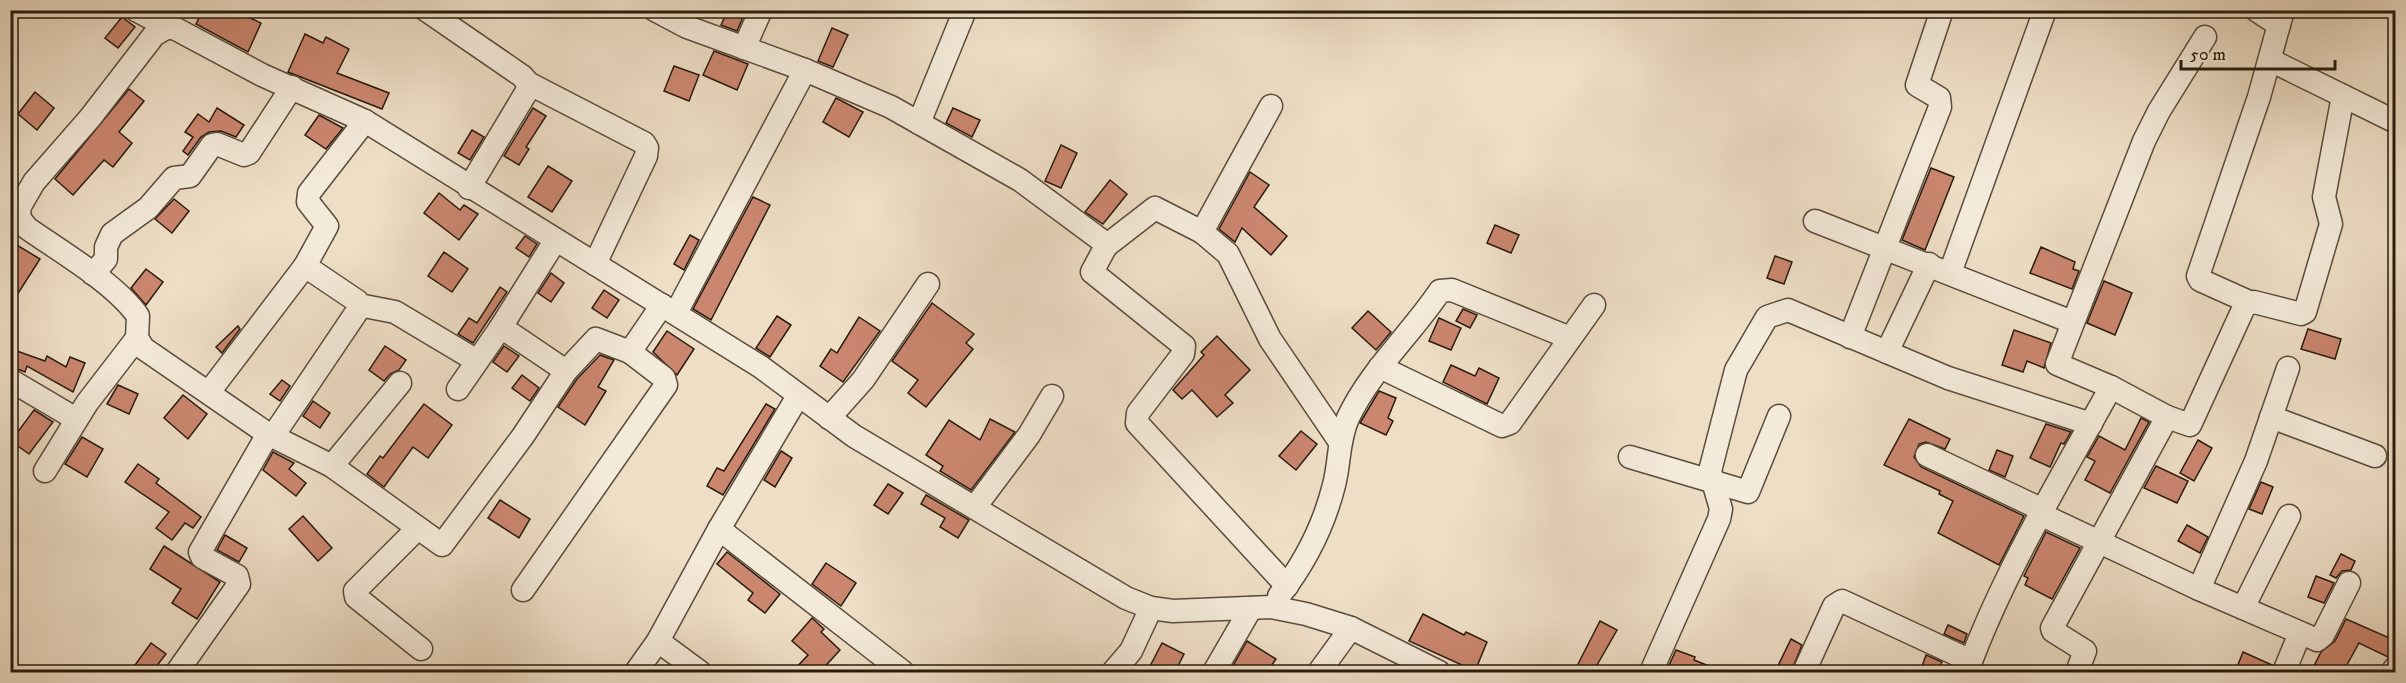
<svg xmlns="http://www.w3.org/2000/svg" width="2406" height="683" font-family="'IM FELL DW Pica',serif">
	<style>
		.building { fill: #cb8670; stroke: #281b0d; stroke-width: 1.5 }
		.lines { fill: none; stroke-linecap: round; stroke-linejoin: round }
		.minor-casing { stroke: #5a4c3b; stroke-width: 25 }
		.minor { stroke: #f4eada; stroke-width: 22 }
	</style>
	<rect width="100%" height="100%" fill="#eedec6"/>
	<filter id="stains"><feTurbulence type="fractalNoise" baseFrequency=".00333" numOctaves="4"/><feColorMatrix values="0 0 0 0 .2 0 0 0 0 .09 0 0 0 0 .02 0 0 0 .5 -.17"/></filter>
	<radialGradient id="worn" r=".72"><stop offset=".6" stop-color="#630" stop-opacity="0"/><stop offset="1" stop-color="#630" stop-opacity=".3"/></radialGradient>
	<g class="building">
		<path d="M203,10H233L261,23L248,52L196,24Z"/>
		<path d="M728,10H746L737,31L721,25Z"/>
		<path d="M122,17L135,27L118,48L105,38Z"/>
		<path d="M832,28L848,35L833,67L818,61Z"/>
		<path d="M305,34L323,43L326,37L349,49L337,73L389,93L382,109L288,72Z"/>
		<path d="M714,51L748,64L737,90L703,75Z"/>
		<path d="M674,66L699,75L689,101L664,91Z"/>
		<path d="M129,89L144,101L119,132L132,143L113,167L104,160L73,195L55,179Z"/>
		<path d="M35,92L54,108L37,130L18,114Z"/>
		<path d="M836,98L863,112L849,137L823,122Z"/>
		<path d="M217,108L244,125L236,137L221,131L209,132L201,137L188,155L183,151L193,137L185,132L198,114L209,122Z"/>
		<path d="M533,108L546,116L526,147L529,149L519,165L504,156Z"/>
		<path d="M953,108L980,120L972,137L946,123Z"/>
		<path d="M319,115L343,128L326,149L305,135Z"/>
		<path d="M472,130L484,137L470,160L458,153Z"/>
		<path d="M1061,145L1077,153L1061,188L1045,181Z"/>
		<path d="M548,166L572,181L552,212L528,197Z"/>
		<path d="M1931,168L1954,177L1925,250L1902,240Z"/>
		<path d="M1250,172L1269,185L1254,207L1287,236L1271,255L1242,228L1235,242L1219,229Z"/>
		<path d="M1110,180L1127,194L1103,224L1085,212Z"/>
		<path d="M439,193L460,210L464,205L478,214L459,240L424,213Z"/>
		<path d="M753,197L770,205L711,320L693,309Z"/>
		<path d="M174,199L189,211L172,233L155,219Z"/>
		<path d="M1495,225L1519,235L1511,253L1487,243Z"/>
		<path d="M690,235L699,240L684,270L674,264Z"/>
		<path d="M525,236L537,244L529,257L516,248Z"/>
		<path d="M10,241L40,259L10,306Z"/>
		<path d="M2041,247L2075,262L2073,269L2079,271L2072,289L2030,273Z"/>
		<path d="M444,252L468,269L452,292L428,276Z"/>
		<path d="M1775,256L1792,262L1784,284L1767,278Z"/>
		<path d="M146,269L163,282L146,305L131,288Z"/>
		<path d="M551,273L564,283L551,302L538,293Z"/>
		<path d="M2104,281L2132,293L2115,335L2087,323Z"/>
		<path d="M500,287L507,292L473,343L458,334L469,318L477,323Z"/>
		<path d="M604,290L619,300L607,318L592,308Z"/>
		<path d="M932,303L974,334L966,343L973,349L926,407L908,393L918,380L892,361Z"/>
		<path d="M1463,309L1477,315L1470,328L1456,321Z"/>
		<path d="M1368,311L1391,332L1376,350L1352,328Z"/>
		<path d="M777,316L791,325L770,357L756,348Z"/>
		<path d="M859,317L880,331L843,382L820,366L831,349L837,353Z"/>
		<path d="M1439,318L1461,328L1451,350L1429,341Z"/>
		<path d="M238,326L240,329L222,353L216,347Z"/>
		<path d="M2308,329L2341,339L2335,359L2301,349Z"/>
		<path d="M2014,330L2051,343L2044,368L2027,361L2023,372L2002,365Z"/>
		<path d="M667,331L694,349L677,375L653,352Z"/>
		<path d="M1217,336L1250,370L1225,395L1233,403L1217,417L1192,390L1182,399L1173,390L1204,355L1201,352Z"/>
		<path d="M385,346L406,360L399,370L390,374L384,381L369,370Z"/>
		<path d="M504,346L519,356L507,372L493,362Z"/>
		<path d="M14,350L45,361L47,356L66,367L70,357L85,363L73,392L27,366L25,372L10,366Z"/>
		<path d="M600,355L614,360L598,387L606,391L585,425L558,407L577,379Z"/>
		<path d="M1451,365L1475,376L1479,368L1499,378L1487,404L1443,382Z"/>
		<path d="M522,375L539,388L530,401L512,388Z"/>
		<path d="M282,380L290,386L280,401L270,394Z"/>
		<path d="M118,385L138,394L129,414L107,404Z"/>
		<path d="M1379,391L1396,398L1388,418L1393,421L1386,435L1360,423Z"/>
		<path d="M183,395L207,414L188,439L164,418Z"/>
		<path d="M313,401L330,413L320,428L303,416Z"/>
		<path d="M424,404L452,425L428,458L413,447L384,487L367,474L380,456L383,458Z"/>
		<path d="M766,404L775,409L723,495L707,486L717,468L724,471Z"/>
		<path d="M34,410L53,422L29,454L11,441Z"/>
		<path d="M2141,418L2149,422L2110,493L2085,480L2095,461L2087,457L2099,436L2125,450Z"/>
		<path d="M990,419L1015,432L971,490L940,471L943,466L926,455L949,420L980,440Z"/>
		<path d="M1909,419L1950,439L1945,449L1926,442L1919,444L1914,457L1921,467L2024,516L1999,565L1938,533L1953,501L1939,494L1940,491L1884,465Z"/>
		<path d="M2046,424L2071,432L2064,444L2061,443L2050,467L2030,458Z"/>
		<path d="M1301,431L1317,444L1296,470L1279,456Z"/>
		<path d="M82,437L103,449L87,477L65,464Z"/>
		<path d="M2198,440L2212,448L2194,481L2180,473Z"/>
		<path d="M1997,450L2013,456L2005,477L1989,470Z"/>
		<path d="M781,451L792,458L775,487L764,480Z"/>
		<path d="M273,452L294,463L289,469L306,483L296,496L263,470Z"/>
		<path d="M138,464L159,479L156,483L201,517L193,528L185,523L172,540L156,528L169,512L125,482Z"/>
		<path d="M2156,466L2188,481L2177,503L2144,488Z"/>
		<path d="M2261,482L2273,487L2262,514L2249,509Z"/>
		<path d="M888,484L903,493L888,514L874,505Z"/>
		<path d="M926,495L969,520L958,538L940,527L945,518L921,504Z"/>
		<path d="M500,500L530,519L519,538L488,518Z"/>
		<path d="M303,516L332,548L318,561L289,529Z"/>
		<path d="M2187,525L2208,537L2200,553L2178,541Z"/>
		<path d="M2046,532L2080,548L2052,599L2025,585L2028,578L2024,576Z"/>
		<path d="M225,535L247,548L239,562L217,550Z"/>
		<path d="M164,546L220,582L197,619L172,603L181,589L150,569Z"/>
		<path d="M727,552L780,594L765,613L748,600L753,593L717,564Z"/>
		<path d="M2341,554L2355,561L2351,570L2342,571L2336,578L2330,575Z"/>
		<path d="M826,563L856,583L841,606L812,584Z"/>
		<path d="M2316,576L2334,583L2324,603L2308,597Z"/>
		<path d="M1423,614L1464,635L1466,632L1487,642L1475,671L1409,641Z"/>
		<path d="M812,618L824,629L821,632L840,650L820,672H792L808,655L792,641Z"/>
		<path d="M2346,619L2394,640L2396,654L2388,657L2359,643L2343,672H2311L2321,652L2335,641Z"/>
		<path d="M1600,621L1617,630L1593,672H1574Z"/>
		<path d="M1948,625L1967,634L1964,643L1944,634Z"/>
		<path d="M1791,639L1802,645L1791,672H1775Z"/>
		<path d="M1247,641L1276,659L1267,672L1230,671Z"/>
		<path d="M151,643L166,654L152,672H130Z"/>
		<path d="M1162,643L1184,654L1175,672H1147Z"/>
		<path d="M1676,650L1695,657L1694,660L1724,672H1666Z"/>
		<path d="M2243,652L2272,665L2271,672H2235Z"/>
		<path d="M1926,655L1942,662L1938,672H1920Z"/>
	</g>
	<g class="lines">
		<defs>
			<g id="minor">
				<path d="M136,10L168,27"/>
				<path d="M426,10L522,76L528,83L527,91L469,188"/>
				<path d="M655,10L687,27L805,70L891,107L1020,180L1101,240L1106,246L1092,272L1184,346L1183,354L1138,413L1137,423L1287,586"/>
				<path d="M2256,10L2279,25"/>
				<path d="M2205,37L2159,111L2144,141L2057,364L2111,387L2167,417L2190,425L2245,305L2254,302L2301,314L2305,312L2331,224L2324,197L2343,96"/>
				<path d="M744,48L761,10"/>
				<path d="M2270,60L2396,122"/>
				<path d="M528,83L644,143L647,148L646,156L595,264"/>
				<path d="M919,123L965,10"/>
				<path d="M1815,221L2072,322"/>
				<path d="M1202,232L1228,254L1270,339L1340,442"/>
				<path d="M555,241L501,327L566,371L523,436L442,545L332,466L268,434L143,348L137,338L138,316C115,283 61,252 27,228L20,219L19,208L34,182L90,118L154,35L168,27L176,29L262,75L365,121L761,367L854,436L1126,598L1151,608L1173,611L1271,607L1306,614L1351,628L1439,672"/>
				<path d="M1106,246L1155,208L1202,232L1271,106"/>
				<path d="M305,266L327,226L308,202L309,193L365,121"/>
				<path d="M1950,273L2045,10"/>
				<path d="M93,274L106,259V247L112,234L148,208L174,178L190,176L212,145L217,144L244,155L249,153L292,87"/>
				<path d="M2249,302L2200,280L2198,276L2259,97L2283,10"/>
				<path d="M359,305L395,312L477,361"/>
				<path d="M676,313L805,70"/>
				<path d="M1850,337L1940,107L1939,98L1917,85L1942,10"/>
				<path d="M1887,352L1929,264"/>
				<path d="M1380,367L1502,426L1510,423L1594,305"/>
				<path d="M566,371L596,339L630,352L662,305"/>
				<path d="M10,380L76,419"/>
				<path d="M458,389L501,327"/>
				<path d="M209,392L305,266L357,301L358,310L273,436"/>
				<path d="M2271,417L2375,456"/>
				<path d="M829,418L863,380L928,284"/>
				<path d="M1927,455L2043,510"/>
				<path d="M1630,457L1748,492L1779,416"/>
				<path d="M332,466L400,383"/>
				<path d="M45,471L87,403L137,338"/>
				<path d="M975,507L1029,435L1052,396"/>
				<path d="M2040,514L2199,589L2317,640L2323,635L2349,583"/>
				<path d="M417,529L355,591L356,597L421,649"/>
				<path d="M719,529L798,396"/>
				<path d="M2199,589L2256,461L2288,368"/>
				<path d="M523,590L666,385L664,378L630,352"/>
				<path d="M1279,596C1304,564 1324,525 1334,485C1340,462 1338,440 1348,418C1370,371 1411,334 1440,291L1452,290L1570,338"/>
				<path d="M2243,608L2289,516"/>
				<path d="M658,641L700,672"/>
				<path d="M177,672L239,584L237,576L202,557L200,552L268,434"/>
				<path d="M636,672L658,641L719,529L903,672"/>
				<path d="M1113,672L1131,651L1151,608"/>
				<path d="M1214,672L1251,608"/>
				<path d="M1319,672L1351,628"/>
				<path d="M1651,672L1719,519L1721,509L1710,471L1736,370L1767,317L1788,310L1948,378L2091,424"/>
				<path d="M1804,672L1834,606L1842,601L1971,661"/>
				<path d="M1967,672C2003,573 2060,480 2111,387"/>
				<path d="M2077,672L2085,651L2053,631L2052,628L2167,417"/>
				<path d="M2284,672L2300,633"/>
				<path d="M2392,672L2396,667"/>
			</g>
		</defs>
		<use href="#minor" class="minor-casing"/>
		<use href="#minor" class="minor"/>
	</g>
	<rect width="2406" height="683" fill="none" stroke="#eedec6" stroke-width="36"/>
	<rect x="12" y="12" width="2382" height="659" fill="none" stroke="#281b0d" stroke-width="3"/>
	<rect x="18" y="18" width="2370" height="647" fill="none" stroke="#281b0d" stroke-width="1.5"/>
	<path d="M2181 60v9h154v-9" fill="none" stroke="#281b0d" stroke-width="3"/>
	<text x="2190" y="60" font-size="18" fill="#281b0d" stroke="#f4eada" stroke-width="4.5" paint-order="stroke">50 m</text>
	<rect width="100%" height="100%" filter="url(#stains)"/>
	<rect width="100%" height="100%" fill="url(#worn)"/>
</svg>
